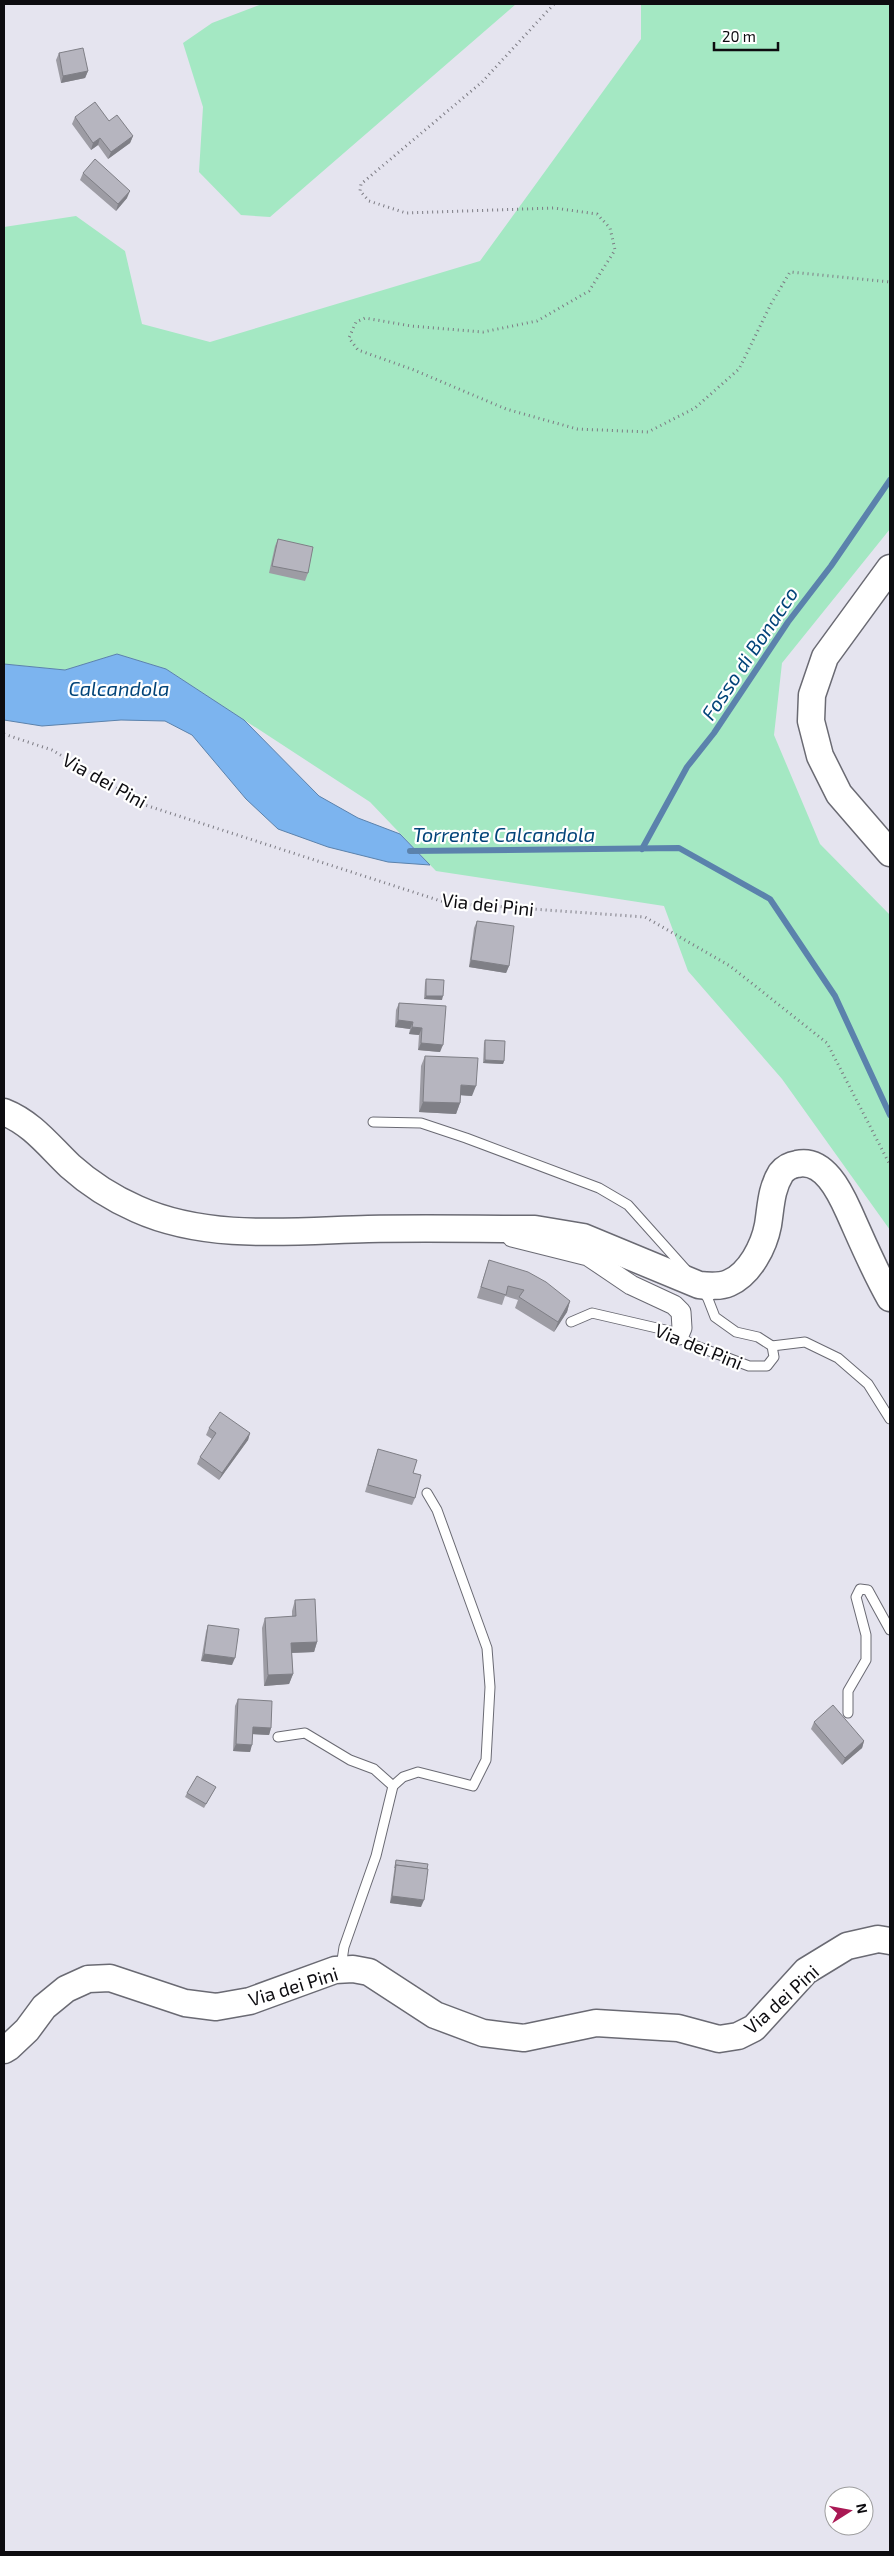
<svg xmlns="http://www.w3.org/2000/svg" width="894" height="2556" font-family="'Exo 2',sans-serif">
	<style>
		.green { fill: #a4e8c3 }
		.water { fill: #7cb4ef; stroke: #5b82ac }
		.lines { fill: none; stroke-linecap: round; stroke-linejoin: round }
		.stream { stroke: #5b82ac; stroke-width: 6 }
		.lane-casing { stroke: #6a6a73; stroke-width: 11 }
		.street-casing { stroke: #6a6a73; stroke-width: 21 }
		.secondary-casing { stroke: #6a6a73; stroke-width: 29 }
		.path { stroke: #7c7b83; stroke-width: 3; stroke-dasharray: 1 4; stroke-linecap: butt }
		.lane { stroke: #fff; stroke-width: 9 }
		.street { stroke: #fff; stroke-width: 19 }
		.secondary { stroke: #fff; stroke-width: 26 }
		.wall { fill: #9d9ca4 }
		.shaded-wall { fill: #7f7f86 }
		.building { fill: #b6b5bf; stroke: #7f7f86 }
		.labels { text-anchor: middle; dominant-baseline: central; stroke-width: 4.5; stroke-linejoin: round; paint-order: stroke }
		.street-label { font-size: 19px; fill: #0d0c10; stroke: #fff }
		.water-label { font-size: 20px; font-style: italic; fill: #024479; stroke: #fff }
	</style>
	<rect width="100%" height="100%" fill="#e5e4ef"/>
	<g class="green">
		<path d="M262,4H516L270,217L241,215L199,172L203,107L183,43L212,23Z"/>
		<path d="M641,4H890V529L782,663L774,735L820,844L890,915V1230L782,1079L688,971L664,906L436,871L370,802L166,669L117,654L65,670L4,664V227L76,216L125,251L142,324L210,342L480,261L641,39Z"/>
	</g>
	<path class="water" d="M117,654L166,669L244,720L319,796L358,818L400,834L430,865L388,862L328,847L278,829L246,799L192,735L165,721L121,720L42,726L4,720V664L65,670Z"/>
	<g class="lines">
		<g class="stream">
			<path d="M642,849L687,767L714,733L788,622L831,566L890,480"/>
			<path d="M410,851L679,848L770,899L835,996L890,1115"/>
		</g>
		<defs>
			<g id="lane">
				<path d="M373,1122L421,1123L466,1138L599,1188L628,1205L687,1271"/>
				<path d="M571,1322L592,1313L674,1332L691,1344L749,1366H767L774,1357L772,1346L758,1337L736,1332L715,1317L708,1299L702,1289"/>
				<path d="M772,1346L805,1342L838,1358L868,1384L890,1419"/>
				<path d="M848,1713V1691L866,1660V1635L856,1597L860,1589L868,1590L890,1630"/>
				<path d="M278,1737L305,1733L350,1760L374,1769L393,1786"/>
				<path d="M341,1967L344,1947L376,1856L393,1786L403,1777L418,1772L473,1786L486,1760L490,1687L487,1648L437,1510L427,1493"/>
			</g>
			<path id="street" d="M512,1237L588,1256L631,1285L674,1305L681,1312L682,1328L679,1335"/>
			<g id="secondary">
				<path d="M890,568L825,657L812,695L811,721L820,756L839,794L890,853"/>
				<path d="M4,1112C32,1123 49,1146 70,1166C90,1184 112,1198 137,1209C208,1241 293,1231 368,1229C424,1228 479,1229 535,1229L583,1237L699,1285C709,1286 720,1287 729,1283C750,1274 764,1246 768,1225C771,1206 771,1189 781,1173C785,1168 790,1165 797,1164C824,1158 840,1192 849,1212C862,1241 874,1270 890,1298"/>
				<path d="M4,2050L9,2047L27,2030L44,2007L66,1989L88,1979L110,1978L185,2003L216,2007L250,2001L335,1970L353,1969L369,1972L435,2015L483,2033L524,2038L596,2023L678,2028L719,2039L738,2036L754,2028L806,1971L847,1946L878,1939L890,1941"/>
			</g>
		</defs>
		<use href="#lane" class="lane-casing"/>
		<use href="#street" class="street-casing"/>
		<use href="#secondary" class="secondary-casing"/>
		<g class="path">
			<path d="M554,4L482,82L361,184L360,191L369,201L406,213L554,208L597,214L610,228L615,250L589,291L537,321L483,332L411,326L365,318L356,322L349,338L358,350L414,370L506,409L577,429L648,432L695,408L739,369L771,304L790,272L890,282"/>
			<path d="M4,734L52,750L145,805L447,903L645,917L730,966L827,1043L890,1165"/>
		</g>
		<use href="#lane" class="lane"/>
		<use href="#street" class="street"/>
		<use href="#secondary" class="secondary"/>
	</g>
	<g class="wall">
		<path d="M59,53L88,71L85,78L61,83L56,60Z"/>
		<path d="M75,117L109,121L133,136L130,143L108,159L98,145L91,150L72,124Z"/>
		<path d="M83,173L127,198L116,211L80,180Z"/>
		<path d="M278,539L308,573L305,581L269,573L275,546Z"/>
		<path d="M477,921L509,966L506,973L469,967L474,928Z"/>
		<path d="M426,979L442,1000L424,999L425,983Z"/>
		<path d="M399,1003L446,1006L440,1052L418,1050L419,1035L409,1034L410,1029L395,1027L396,1010Z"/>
		<path d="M485,1040L504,1061L503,1064L483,1063L484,1043Z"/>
		<path d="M425,1056L472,1096L461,1095L460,1103L456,1114L419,1112L421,1066Z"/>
		<path d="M489,1260L570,1301L567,1312L554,1332L515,1308L518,1300L505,1296L502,1305L477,1298Z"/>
		<path d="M209,1428L250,1433L248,1440L219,1480L197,1464L200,1457L212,1439L206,1435Z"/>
		<path d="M378,1449L413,1473L415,1498L412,1505L365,1492Z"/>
		<path d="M295,1600L317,1642L314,1652L292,1653L293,1674L289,1684L264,1686L262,1628L265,1618L292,1617V1611Z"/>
		<path d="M208,1625L232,1665L201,1661L206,1632Z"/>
		<path d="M238,1699L271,1728L269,1735L253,1734L250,1752L233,1751L235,1706Z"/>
		<path d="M814,1722L864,1741L862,1748L842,1765L811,1729Z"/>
		<path d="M216,1787L204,1808L185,1797L187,1793Z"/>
		<path d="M396,1860L421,1907L390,1903L395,1864Z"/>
	</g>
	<g class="shaded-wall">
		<path d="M88,71L85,78L61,83L63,76Z"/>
		<path d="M133,136L130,143L108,159L111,152Z"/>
		<path d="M100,138L98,145L91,150L93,143Z"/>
		<path d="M130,191L127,198L116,211L118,204Z"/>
		<path d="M471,960L509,966L506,973L469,967Z"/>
		<path d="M426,996H443L442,1000L424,999Z"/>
		<path d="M398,1020L413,1022L410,1029L395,1027Z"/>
		<path d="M412,1027L422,1028L419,1035L409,1034Z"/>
		<path d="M421,1043L443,1045L440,1052L418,1050Z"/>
		<path d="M485,1060L504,1061L503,1064L483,1063Z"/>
		<path d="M461,1085L476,1086L472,1096L457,1095Z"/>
		<path d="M423,1102L460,1103L456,1114L419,1112Z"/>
		<path d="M570,1301L567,1312L554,1332L558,1322Z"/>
		<path d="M250,1433L248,1440L219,1480L222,1473Z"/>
		<path d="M317,1642L314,1652L288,1653L291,1643Z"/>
		<path d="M204,1654L235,1658L232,1665L201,1661Z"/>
		<path d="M293,1674L289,1684L264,1686L268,1675Z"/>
		<path d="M253,1727L271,1728L269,1735L251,1734Z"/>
		<path d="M864,1741L862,1748L842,1765L845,1758Z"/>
		<path d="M236,1744L252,1745L250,1752L233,1751Z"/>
		<path d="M392,1896L424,1900L421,1907L390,1903Z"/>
	</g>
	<g class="building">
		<path d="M83,48L88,71L63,76L59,53Z"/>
		<path d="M95,102L109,121L117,115L133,136L111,152L100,138L93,143L75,117Z"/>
		<path d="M95,159L130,191L118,204L83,173Z"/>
		<path d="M278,539L313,547L308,573L272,566Z"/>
		<path d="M477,921L514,926L509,966L471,960Z"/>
		<path d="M426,979L444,980L443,996H426Z"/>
		<path d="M399,1003L446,1006L443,1045L421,1043L422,1028L412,1027L413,1022L398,1020Z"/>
		<path d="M485,1040L505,1041L504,1061L485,1060Z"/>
		<path d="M425,1056L478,1058L476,1086L461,1085L460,1103L423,1102Z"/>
		<path d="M489,1260L528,1272L546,1282L570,1301L558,1322L519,1297L524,1290L508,1286L506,1295L481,1287Z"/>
		<path d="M220,1412L250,1433L222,1473L200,1457L216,1433L209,1428Z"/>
		<path d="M378,1449L417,1460L413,1473L421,1475L415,1498L368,1485Z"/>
		<path d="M315,1599L317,1642L291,1643L293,1674L268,1675L265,1618L296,1616L295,1600Z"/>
		<path d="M208,1625L239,1629L235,1658L204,1654Z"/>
		<path d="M238,1699L272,1701L271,1728L253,1727L252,1745L236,1744Z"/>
		<path d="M833,1705L864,1741L845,1758L814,1722Z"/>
		<path d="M197,1776L216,1787L206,1804L187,1793Z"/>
		<path d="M396,1860L428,1864L427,1869L396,1865L395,1868Z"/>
		<path d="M396,1865L428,1869L424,1900L392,1896Z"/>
	</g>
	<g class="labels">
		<g class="street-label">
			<text transform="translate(105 780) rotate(29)">Via dei Pini</text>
			<text transform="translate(488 904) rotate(6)">Via dei Pini</text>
			<text transform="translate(699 1346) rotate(22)">Via dei Pini</text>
			<text transform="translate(293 1986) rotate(-17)">Via dei Pini</text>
			<text transform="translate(781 1999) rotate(-42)">Via dei Pini</text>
		</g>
		<g class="water-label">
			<text transform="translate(749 653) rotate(-56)">Fosso di Bonacco</text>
			<text x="119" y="688">Calcandola</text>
			<text x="504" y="834">Torrente Calcandola</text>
		</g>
	</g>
	<rect width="894" height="2556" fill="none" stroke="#0d0c10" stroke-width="10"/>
	<g transform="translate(849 2511) rotate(79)"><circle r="24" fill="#ffffff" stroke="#9e9e9f"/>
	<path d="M0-4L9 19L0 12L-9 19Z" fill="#a91854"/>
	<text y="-8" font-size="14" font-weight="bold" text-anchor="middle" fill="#0d0c10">N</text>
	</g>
	<path d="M714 42v8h64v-8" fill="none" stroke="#0d0c10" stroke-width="2.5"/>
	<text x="722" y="42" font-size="15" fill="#0d0c10" stroke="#ffffff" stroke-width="4" paint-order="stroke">20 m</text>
</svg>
